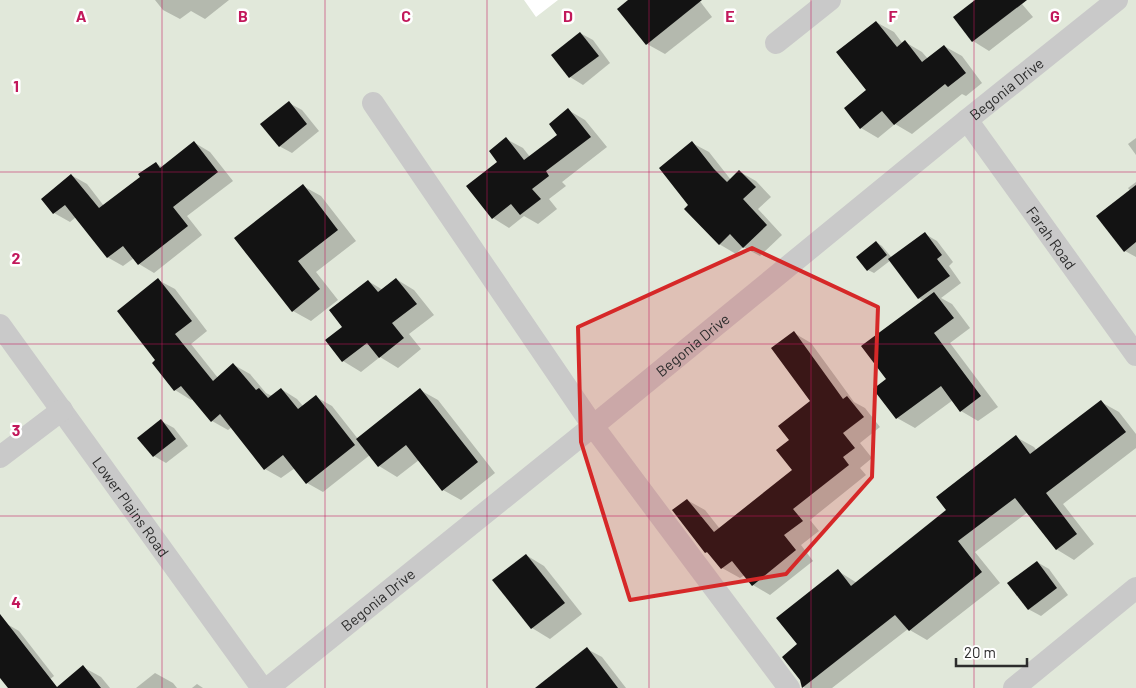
<svg xmlns="http://www.w3.org/2000/svg" width="1136" height="688" font-family="Barlow,sans-serif">
	<style>
		.green { fill: #e1e8da }
		.shadow { fill: #0003 }
		.building { fill: #131313 }
		.lines { fill: none; stroke-linecap: round; stroke-linejoin: round }
		.minor { stroke: #c9c9c9; stroke-width: 22 }
		.marked { fill: #d62828; fill-opacity: 0.2; stroke: #d62828; stroke-width: 4; stroke-linejoin: round }
		.grid { fill: none; stroke: #c2185b; stroke-width: 1; stroke-opacity: 0.55 }
		.labels { text-anchor: middle; dominant-baseline: central; stroke-width: 5; stroke-linejoin: round; paint-order: stroke }
		.street-label { font-size: 15px; fill: #2c2c2c; stroke: #fff }
		.grid-label { font-size: 16px; text-anchor: middle; font-weight: bold; fill: #c2185b; stroke: #fff; stroke-width: 5; stroke-linejoin: round; paint-order: stroke }
	</style>
	<rect width="100%" height="100%" fill="#fff"/>
	<path class="green" d="M0,0H524L536,17L558,0H1136V688H0Z"/>
	<g class="shadow">
		<path d="M155,0H229L205,19L191,11L180,19L163,10Z"/>
		<path d="M630,0H699L712,17L665,54L647,44Z"/>
		<path d="M977,0H1026L1022,4L1033,17L989,51L973,41Z"/>
		<path d="M876,22L894,32L903,44L905,42L922,52L928,59L944,46L962,56L982,83L966,96L962,94L912,134L895,124L878,138L861,128L868,91Z"/>
		<path d="M580,33L593,40L610,63L583,85L570,77L552,55Z"/>
		<path d="M289,103L302,110L319,131L292,153L279,146Z"/>
		<path d="M568,110L585,120L607,147L562,182L566,186L549,199L557,209L538,224L524,216L509,228L493,218L499,162L506,139L523,148L530,157L559,135Z"/>
		<path d="M1136,138V155L1128,144Z"/>
		<path d="M195,143L210,152L233,181L187,216L202,235L154,273L139,264L134,258L123,266L107,257L76,217L70,222L54,213L42,199L71,175L87,184L104,206L141,177L156,163L163,168Z"/>
		<path d="M692,143L709,152L731,180L740,172L756,181L771,197L758,209L782,235L760,256L743,247L736,254L719,244L690,205Z"/>
		<path d="M1136,182V257L1125,251L1130,191L1128,188Z"/>
		<path d="M303,186L321,196L356,241L316,272L338,300L311,321L293,311Z"/>
		<path d="M925,234L937,241L953,262L949,266L961,283L941,298L952,304L970,328L950,343L998,407L978,421L961,411L953,400L915,428L897,418L875,389L887,379L924,301L918,298L891,260L874,273L868,270L876,242L882,246L892,258Z"/>
		<path d="M396,279L414,290L434,315L409,334L421,349L398,368L380,357L361,372L343,361L326,340L343,327L368,281L383,290Z"/>
		<path d="M158,280L175,289L207,331L191,344L218,378L234,365L250,374L266,393L272,396L281,389L297,399L303,406L316,397L332,406L358,439L420,390L438,400L495,473L461,500L443,490L419,460L397,477L379,466L370,455L323,492L307,483L295,468L281,478L265,469L232,427L228,430L212,421L193,399L191,400L175,390L154,363L157,360Z"/>
		<path d="M794,333L811,343L854,402L865,408L880,427L860,443L872,458L860,468L866,475L810,520L819,531L801,545L813,561L770,595L753,585L745,575L740,578L722,568L712,556L706,552L687,500L705,510L720,529L794,470L791,440L812,401Z"/>
		<path d="M1101,402L1119,412L1136,434V448L1063,504L1094,544L1074,560L1056,549L1028,512L975,552L1000,583L927,640L908,629L832,688H805L803,687L799,645L838,571L857,583L948,511L1016,437L1034,447L1037,451Z"/>
		<path d="M161,421L174,428L188,446L166,463L154,456Z"/>
		<path d="M526,555L544,566L582,614L550,639L532,628Z"/>
		<path d="M1037,562L1049,569L1068,595L1041,616L1028,609Z"/>
		<path d="M7,624L19,631L54,676L39,688H9L0,676V629Z"/>
		<path d="M587,649L602,657L626,688H537Z"/>
		<path d="M83,667L101,677L110,688H57Z"/>
		<path d="M155,673L173,683L177,688H136Z"/>
		<path d="M197,684L203,688H192Z"/>
	</g>
	<g class="building">
		<path d="M628,0H702L646,45L617,9Z"/>
		<path d="M975,0H1027L972,42L953,17Z"/>
		<path d="M876,21L897,47L905,40L922,62L944,45L966,73L948,87L945,84L894,125L882,111L860,129L844,108L866,90L836,52Z"/>
		<path d="M580,32L599,56L569,78L551,55Z"/>
		<path d="M289,101L307,124L279,147L260,124Z"/>
		<path d="M568,108L591,137L546,171L549,176L532,189L541,199L520,215L511,204L492,219L466,186L497,162L489,151L506,137L524,160L557,135L549,124Z"/>
		<path d="M194,141L218,172L173,207L188,226L138,265L123,246L107,258L65,205L53,214L41,199L71,174L99,208L140,177L138,174L156,162L160,168Z"/>
		<path d="M692,141L714,169L727,182L739,170L756,187L743,199L767,225L743,248L730,234L719,245L684,209L688,205L659,168Z"/>
		<path d="M303,184L338,230L298,261L320,289L292,312L234,238Z"/>
		<path d="M1136,185V242L1124,252L1096,216Z"/>
		<path d="M925,232L942,255L937,259L950,276L918,299L888,259Z"/>
		<path d="M876,241L887,255L867,271L856,257Z"/>
		<path d="M158,278L192,321L175,334L213,381L233,363L256,390L259,388L268,398L281,388L298,409L316,395L355,445L306,484L283,455L264,470L220,414L211,422L181,386L174,391L152,363L155,360L117,311Z"/>
		<path d="M396,278L417,304L392,323L404,338L379,358L367,343L342,362L325,340L342,327L329,310L368,280L378,292Z"/>
		<path d="M934,292L954,318L934,333L981,396L960,412L941,386L896,419L873,389L886,379L861,346Z"/>
		<path d="M794,331L843,399L847,396L864,417L843,433L855,448L843,457L849,465L793,509L803,521L784,535L796,550L752,586L732,561L721,569L707,552L705,553L672,510L687,499L714,532L792,470L776,450L789,440L778,426L810,401L771,348Z"/>
		<path d="M420,388L478,462L442,491L406,445L378,467L356,439Z"/>
		<path d="M1101,400L1126,432L1046,493L1077,534L1056,550L1015,498L958,541L982,572L909,631L895,615L802,688L800,680L782,657L797,644L776,618L838,569L851,586L946,510L936,497L1016,435L1030,454Z"/>
		<path d="M161,419L176,439L153,457L137,438Z"/>
		<path d="M526,554L565,603L531,629L492,580Z"/>
		<path d="M1037,561L1057,588L1028,610L1007,583Z"/>
		<path d="M0,614L57,687L83,665L101,688H8L0,678Z"/>
		<path d="M587,647L618,688H535Z"/>
	</g>
	<g class="lines">
		<g class="minor">
			<path d="M776,43L830,0"/>
			<path d="M373,103L593,426L789,688"/>
			<path id="s1" d="M967,120L1136,355"/>
			<path id="s2" d="M0,325L262,688"/>
			<path d="M0,457L62,410"/>
			<path id="s3" d="M268,688L593,426L967,120L1117,0"/>
			<path d="M1014,688L1136,588"/>
		</g>
	</g>
	<path class="marked" d="M752,248L878,307L872,477L786,574L630,600L581,442L578,327Z"/>
	<path class="grid" d="M162,0V688M325,0V688M487,0V688M649,0V688M811,0V688M974,0V688M0,172H1136M0,344H1136M0,516H1136"/>
	<g class="labels">
		<g class="street-label">
			<text stroke="none"><textPath href="#s3" startOffset="951">Begonia Drive</textPath></text>
			<text stroke="none"><textPath href="#s1" startOffset="145">Farah Road</textPath></text>
			<text stroke="none"><textPath href="#s3" startOffset="546">Begonia Drive</textPath></text>
			<text stroke="none"><textPath href="#s2" startOffset="224">Lower Plains Road</textPath></text>
			<text stroke="none"><textPath href="#s3" startOffset="141">Begonia Drive</textPath></text>
		</g>
	</g>
	<g class="grid-label">
		<text x="81" y="22">A</text>
		<text x="243" y="22">B</text>
		<text x="406" y="22">C</text>
		<text x="568" y="22">D</text>
		<text x="730" y="22">E</text>
		<text x="893" y="22">F</text>
		<text x="1055" y="22">G</text>
		<text x="16" y="92">1</text>
		<text x="16" y="264">2</text>
		<text x="16" y="436">3</text>
		<text x="16" y="608">4</text>
	</g>
	<path d="M956 658v8h71v-8" fill="none" stroke="#2c2c2c" stroke-width="2.5"/>
	<text x="964" y="658" font-size="15" fill="#2c2c2c" stroke="#ffffff" stroke-width="4" paint-order="stroke">20 m</text>
</svg>
